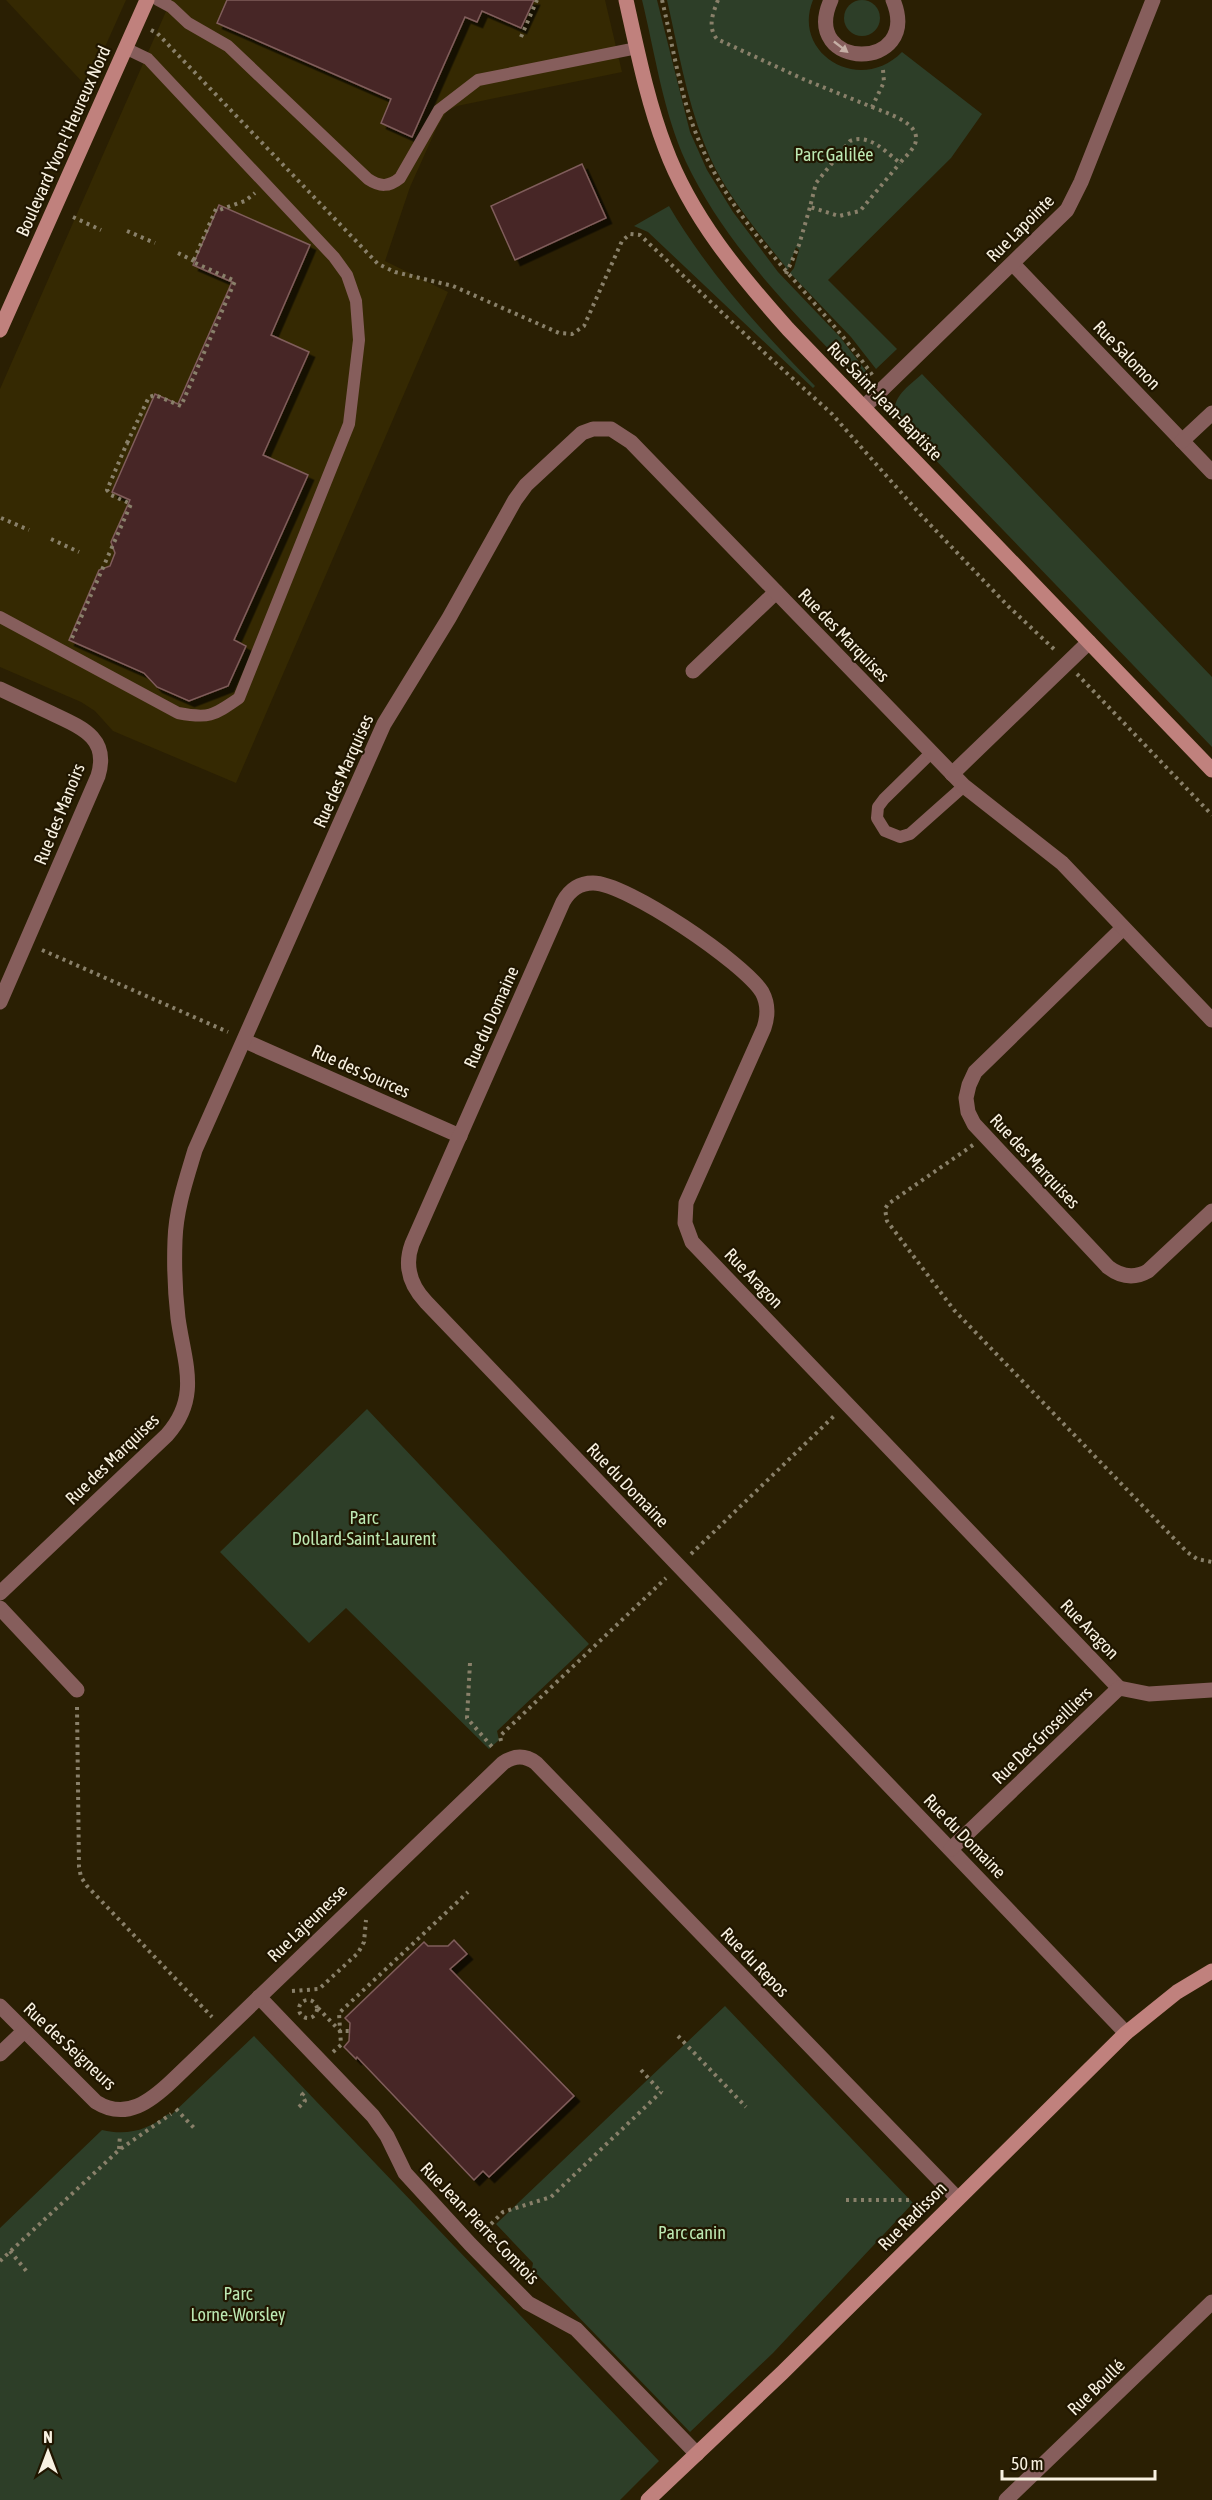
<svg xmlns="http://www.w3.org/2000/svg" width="1212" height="2500" font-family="'Asap Condensed',sans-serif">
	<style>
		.built { fill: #352902 }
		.green { fill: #2d3e28 }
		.building { fill: #462726; stroke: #805d5b; stroke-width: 1.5; filter: url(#shadow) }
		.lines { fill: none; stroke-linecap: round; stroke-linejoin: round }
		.path { stroke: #89806a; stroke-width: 4; stroke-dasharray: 3 4.5; stroke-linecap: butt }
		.lane { stroke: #865e5c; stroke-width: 12 }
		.street { stroke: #865e5c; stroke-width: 15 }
		.secondary { stroke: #c0817d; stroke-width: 15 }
		.oneway { fill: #c5afa5 }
		.labels { text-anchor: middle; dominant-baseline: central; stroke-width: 4.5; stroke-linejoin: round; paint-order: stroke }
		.street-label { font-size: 18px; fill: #f8f1e1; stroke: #201600 }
		.park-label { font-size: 18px; fill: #bce8b2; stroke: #201600 }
	</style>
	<defs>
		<filter id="shadow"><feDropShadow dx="5.5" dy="5.5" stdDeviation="0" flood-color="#0009"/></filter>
	</defs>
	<rect width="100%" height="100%" fill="#2a1f03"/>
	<g class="built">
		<path d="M6,0H126L87,87Z"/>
		<path d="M171,0H605L622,72L457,106L447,111L437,127L410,187L385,261L448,292L236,783L113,731L95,711L81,702L0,667V389Z"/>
	</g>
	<g class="green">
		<path d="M642,0H657L690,132L707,170L733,212L778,272L840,337L866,371L862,375L853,373L848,369C788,307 724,242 686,162C663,112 655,53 642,0Z"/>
		<path d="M667,0H813C791,54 860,95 902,52L982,114L951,158L828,280L897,349L876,369L851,337L790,273L794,268L799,250L796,247L788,270C757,231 721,189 704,143C686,97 678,48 667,0Z"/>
		<circle cx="862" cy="18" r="18"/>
		<path d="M669,206C709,274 761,330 815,386L813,388L648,232L634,226Z"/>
		<path d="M922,374L1212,677V747L899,422C886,400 907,388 922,374Z"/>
		<path d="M367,1409L589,1644L497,1731L499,1740L489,1749L346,1608L309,1643L220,1552Z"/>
		<path d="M725,2006L913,2203L773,2353L690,2432L532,2269L533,2263L496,2224Z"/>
		<path d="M254,2036L659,2461L620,2500H0V2228L102,2130C128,2136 148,2130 168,2114L171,2115Z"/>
	</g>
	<g class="building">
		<path d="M227,0H534L521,28L482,11L477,22L465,17L412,137L381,123L391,99L217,23Z"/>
		<path d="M582,164L606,218L515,260L491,206Z"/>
		<path d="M219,205L310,245L271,335L309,352L263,455L308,475L234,640L246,646L228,686L189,701L157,687L144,673L69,640L99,570L110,566L115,553L111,542L130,500L112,492L155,394L178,404L232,282L193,265Z"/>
		<path d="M454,1940L467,1954L450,1969L574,2096L489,2177L483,2171L474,2180L357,2057L356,2059L344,2047L349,2041L350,2023L345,2018L424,1942L428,1946H448Z"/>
	</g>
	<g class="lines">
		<g class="path">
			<path d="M662,0C674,50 681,103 703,150C743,238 819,299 873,376"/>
			<path d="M718,0C713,13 707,27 717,39L803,79L872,107L884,82L883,70"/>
			<path d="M151,30L157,33L378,264L395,272L453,286L559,333L572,334L584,326L622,241L630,234L640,235L769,357L832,414L920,514L1008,606L1056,651"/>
			<path d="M521,37L537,0"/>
			<path d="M872,107C886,113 923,123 915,144C912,151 904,158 900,163C886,152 869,133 850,141L816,183L810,207L839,216L860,211L900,163"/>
			<path d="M73,217L101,230"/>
			<path d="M127,231L155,243"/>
			<path d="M178,253L194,261"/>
			<path d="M786,274L799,245L810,207"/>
			<path d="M127,443L149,397L155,395L181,406L235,281L193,262L216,209L219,210L245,201L255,193"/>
			<path d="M1,518L29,530"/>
			<path d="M51,539L79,552"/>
			<path d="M72,638L131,504L111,495L107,490L127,443L133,445"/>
			<path d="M1077,674L1212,815"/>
			<path d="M42,950L228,1032"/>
			<path d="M973,1145L888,1204L885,1209L887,1221L954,1310L1187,1552L1197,1559L1212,1562"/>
			<path d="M691,1554L835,1415"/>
			<path d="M470,1663L467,1718L493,1748"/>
			<path d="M77,1707L79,1867L81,1877L87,1886L212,2017"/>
			<path d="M501,1741L500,1736L666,1578"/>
			<path d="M292,1991L319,1989L358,1953L364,1942L366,1920"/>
			<circle cx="308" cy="2009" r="9"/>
			<path d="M318,2008L340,2031H350"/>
			<path d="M678,2036L746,2107"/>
			<path d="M333,2052L341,2045L339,2013L468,1892"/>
			<path d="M641,2070L662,2093"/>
			<path d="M299,2107L305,2101L302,2095L307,2090"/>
			<path d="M176,2109L195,2129"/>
			<path d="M119,2149L120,2135"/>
			<path d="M846,2200H912"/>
			<path d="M491,2224L503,2212L551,2197L661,2092"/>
			<path d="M10,2251L28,2273"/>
			<path d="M0,2261L119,2150L171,2114"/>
		</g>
		<g class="lane">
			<path d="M158,0L171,7L188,23L228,46L368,179C380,187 389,187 400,178L439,110L478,80L637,48"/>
			<path d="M0,617L178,713C209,719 213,716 239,698L349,424L359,340L356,301L347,275L334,257L148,59L125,48"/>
			<path d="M931,753L884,799L878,807L877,818L885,831L900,837L910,834L964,786"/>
		</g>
		<g class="street">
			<path d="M831,0C799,71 923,73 893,0"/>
			<path d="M1013,264L1212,472"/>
			<path d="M864,407L1067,210L1081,182L1153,0"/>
			<path d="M1182,441L1212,413"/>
			<path d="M693,671L776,592"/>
			<path d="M0,689C17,697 34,705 51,713C80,727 110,737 98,776L0,1002"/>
			<path d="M952,774L1089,642"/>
			<path d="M1123,928L975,1072L969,1085L966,1098L968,1112L974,1124L1108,1267C1121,1277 1134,1279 1148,1271L1212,1211"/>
			<path d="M245,1041L460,1136"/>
			<path d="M0,1593L167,1435C201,1397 184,1362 178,1318C175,1292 174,1266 175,1240C176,1209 186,1180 195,1150L384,724L449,618L515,500L526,485L582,433L593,429H611L631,442L964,786L1062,863L1212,1020"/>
			<path d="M0,1608L77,1690"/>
			<path d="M1119,1688L692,1242L685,1223L686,1203L764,1028C768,1016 768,1003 762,992C744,963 627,883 593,883C579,883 569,891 563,902L412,1244C404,1266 410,1285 426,1302L1126,2033"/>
			<path d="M951,1849L1119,1688L1149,1694L1212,1690"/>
			<path d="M259,1997L373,2116L387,2136L405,2173L470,2244L528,2303L576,2329L697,2454"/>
			<path d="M0,2006L96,2102C126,2121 151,2101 173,2080L503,1763C515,1755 525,1755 536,1763L957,2198"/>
			<path d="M0,2054L24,2031"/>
			<path d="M1006,2500L1212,2302"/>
		</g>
		<g class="secondary">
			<path d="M626,0C637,49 647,100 665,147C691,217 739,274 788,329L1212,770"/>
			<path d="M0,330L147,0"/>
			<path d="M648,2500L782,2373L1126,2033L1177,1992L1212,1971"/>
		</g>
	</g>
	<defs><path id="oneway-solid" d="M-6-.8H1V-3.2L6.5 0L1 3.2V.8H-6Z" transform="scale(1.5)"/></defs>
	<use class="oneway" href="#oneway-solid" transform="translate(841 47) rotate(38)"/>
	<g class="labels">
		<g class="street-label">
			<text transform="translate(63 141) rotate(-66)">Boulevard Yvon-l'Heureux Nord</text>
			<text transform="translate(1020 228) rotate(-45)">Rue Lapointe</text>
			<text transform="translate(1127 355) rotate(46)">Rue Salomon</text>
			<text transform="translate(885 401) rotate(46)">Rue Saint-Jean-Baptiste</text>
			<text transform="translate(844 635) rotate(46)">Rue des Marquises</text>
			<text transform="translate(343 771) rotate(-66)">Rue des Marquises</text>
			<text transform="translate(59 814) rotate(-68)">Rue des Manoirs</text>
			<text transform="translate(491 1017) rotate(-66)">Rue du Domaine</text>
			<text transform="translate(361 1071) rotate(24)">Rue des Sources</text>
			<text transform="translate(1035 1161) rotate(47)">Rue des Marquises</text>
			<text transform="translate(754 1278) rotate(46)">Rue Aragon</text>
			<text transform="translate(112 1459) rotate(-44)">Rue des Marquises</text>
			<text transform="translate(628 1485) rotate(46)">Rue du Domaine</text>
			<text transform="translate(1090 1629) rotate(46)">Rue Aragon</text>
			<text transform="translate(1042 1735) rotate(-44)">Rue Des Groseilliers</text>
			<text transform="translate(965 1836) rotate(46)">Rue du Domaine</text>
			<text transform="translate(307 1923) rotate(-44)">Rue Lajeunesse</text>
			<text transform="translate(755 1962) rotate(46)">Rue du Repos</text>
			<text transform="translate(70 2046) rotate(43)">Rue des Seigneurs</text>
			<text transform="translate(912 2216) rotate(-45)">Rue Radisson</text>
			<text transform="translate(480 2223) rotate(46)">Rue Jean-Pierre-Comtois</text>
			<text transform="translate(1096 2387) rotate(-44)">Rue Boullé</text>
		</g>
		<g class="park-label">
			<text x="834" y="154">Parc Galilée</text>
			<text x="364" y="1517">Parc<tspan x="364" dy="21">Dollard-Saint-Laurent</tspan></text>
			<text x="692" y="2232">Parc canin</text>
			<text x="238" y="2293">Parc<tspan x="238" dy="21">Lorne-Worsley</tspan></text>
		</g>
	</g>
	<g transform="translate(48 2452)" stroke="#201600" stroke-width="4.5" paint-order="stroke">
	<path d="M0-4.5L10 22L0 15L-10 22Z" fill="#f8f1e1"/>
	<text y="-9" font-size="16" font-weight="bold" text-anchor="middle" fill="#f8f1e1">N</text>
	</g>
	<path d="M1002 2470v9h153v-9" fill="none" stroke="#f8f1e1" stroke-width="3"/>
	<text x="1011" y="2470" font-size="18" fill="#f8f1e1" stroke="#201600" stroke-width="4.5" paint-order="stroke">50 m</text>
</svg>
